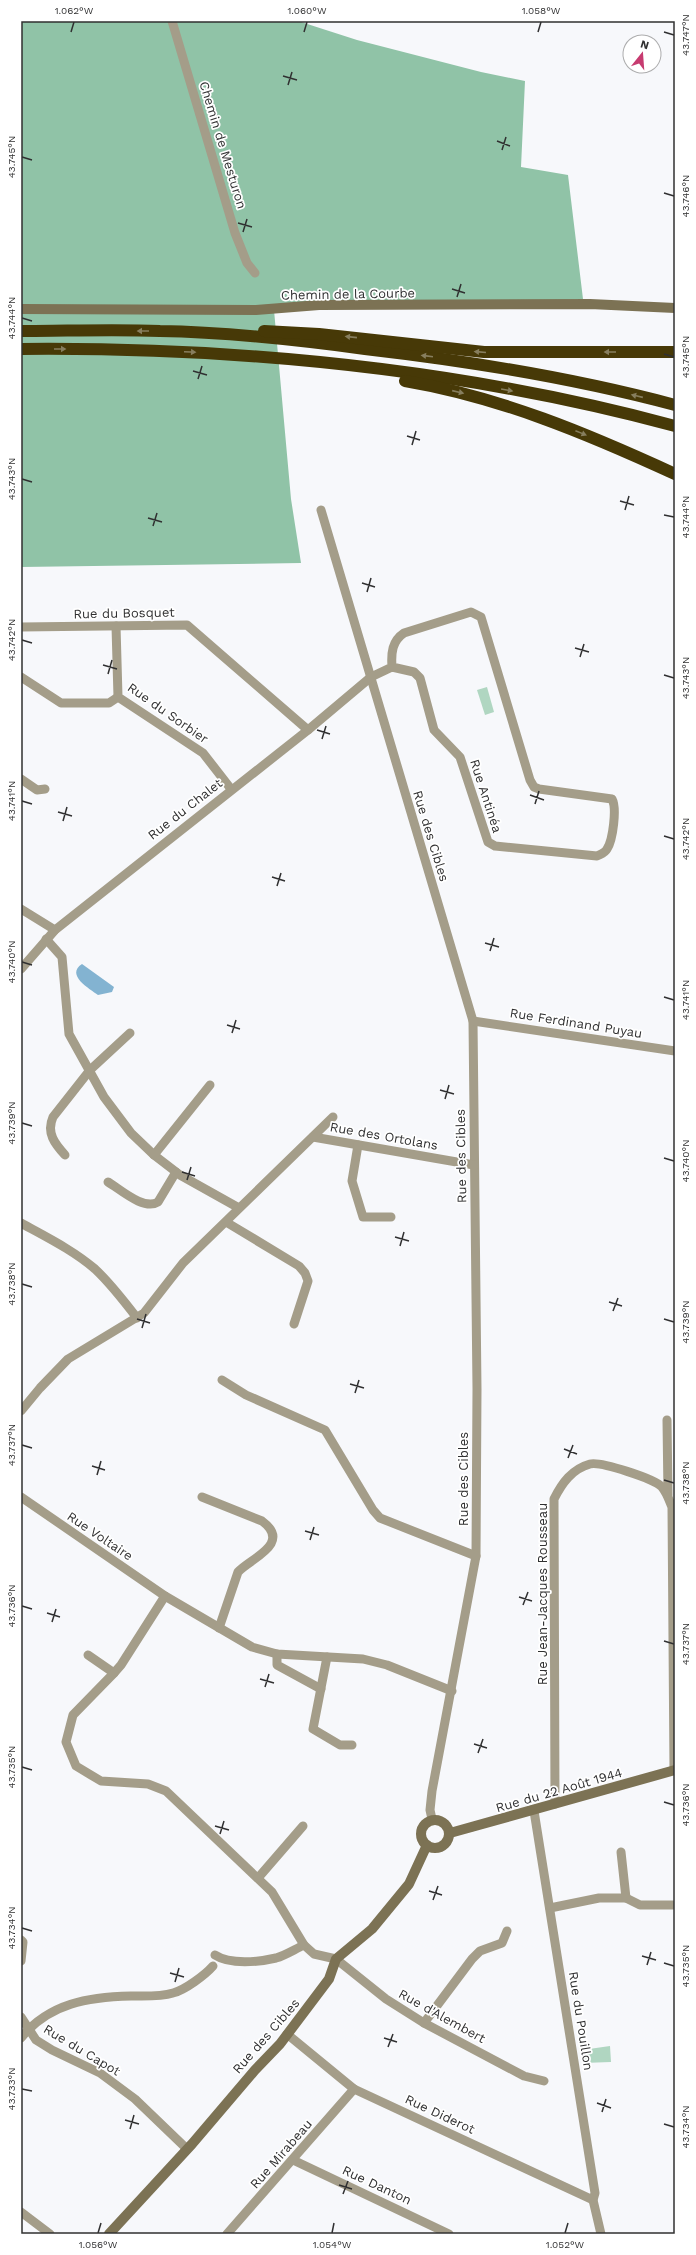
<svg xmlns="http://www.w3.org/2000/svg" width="696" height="2255" font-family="'Work Sans',sans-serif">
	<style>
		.green { fill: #b0d6c1 }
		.forest { fill: #90c3a7 }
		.water { fill: #83b3d1 }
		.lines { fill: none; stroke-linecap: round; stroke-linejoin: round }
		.street { stroke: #a49d89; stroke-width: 9 }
		.secondary { stroke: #7c7254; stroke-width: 10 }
		.highway { stroke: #473907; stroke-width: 12 }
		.oneway { fill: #877e5e }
		.ticks { fill: none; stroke: #303031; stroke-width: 1.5 }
		.labels { text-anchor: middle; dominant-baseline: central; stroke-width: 3.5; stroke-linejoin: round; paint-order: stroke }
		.street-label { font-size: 13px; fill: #303031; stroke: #fff }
		.neatline { fill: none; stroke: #303031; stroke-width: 1.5 }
		.ticks-label { font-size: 10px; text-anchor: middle; fill: #303031 }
	</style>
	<rect width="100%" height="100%" fill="#f7f8fb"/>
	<g class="green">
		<path d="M487,687L494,712L485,715L477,690Z"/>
		<path d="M610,2046L611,2062L583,2063L582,2050Z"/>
	</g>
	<path class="forest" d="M21,21H298L357,40L481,72L525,81L521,167L568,175L583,299L421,308L274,310L291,499L301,563L21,567Z"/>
	<path class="water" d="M82,964L114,987L112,992L98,995C90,989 65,975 82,964Z"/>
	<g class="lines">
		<g class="street">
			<path d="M172,21L235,233L247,263L255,273"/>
			<path d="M321,510L473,1021L477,1389L476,1556L432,1791L430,1810L432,1819"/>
			<path d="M116,626L118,697L203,753L231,789"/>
			<path d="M21,627L187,625L308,730"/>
			<path d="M21,677L61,703H109L118,697"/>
			<path d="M21,779L37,790L45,789"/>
			<path d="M21,909L55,930"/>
			<path d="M46,939L62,957L69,1034L104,1097L131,1133L154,1155L180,1175L239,1208"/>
			<path d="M21,969L55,930L308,730L371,677L392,667C391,653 392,641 404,633L471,612L481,617L530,780L534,787L539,789L612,799C617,808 613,840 607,849C605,853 601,854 597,856L495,846L488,842L460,757L434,730L420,678L414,672L392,667"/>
			<path d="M473,1021L675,1051"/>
			<path d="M313,1137L474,1165"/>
			<path d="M358,1145L352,1181L363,1217H391"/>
			<path d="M65,1155C55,1144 46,1133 53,1117L90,1070L130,1033"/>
			<path d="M154,1155L210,1085"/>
			<path d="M108,1182C120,1189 144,1211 158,1202L176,1172"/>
			<path d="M226,1222L299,1266L305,1273L308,1281L294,1324"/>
			<path d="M21,1223C46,1237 73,1250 95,1269C111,1284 124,1301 137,1318"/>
			<path d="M222,1380L246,1395L325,1430L373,1510L380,1518L476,1556"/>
			<path d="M21,1411L40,1388L68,1359L144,1313L183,1263L333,1117"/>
			<path d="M667,1420L668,1495"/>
			<path d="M21,1497L165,1596L252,1647L277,1654L363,1659L387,1665L452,1691"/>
			<path d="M202,1497L262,1521C293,1544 249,1559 238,1572L219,1628"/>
			<path d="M277,1654V1665L321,1689"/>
			<path d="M88,1655L114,1673L121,1665L165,1596"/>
			<path d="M327,1657L313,1729L340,1745H352"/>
			<path d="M114,1673L73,1715L66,1742L76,1766L101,1781L148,1784L166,1791L272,1892L304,1945L314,1954L336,1959L386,1999L424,2023L524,2076L544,2081"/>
			<path d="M555,1804L554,1499C562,1483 572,1469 590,1464C600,1461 655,1479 662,1487C667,1493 669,1500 672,1507L674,1770"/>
			<path d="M534,1811L595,2193L593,2200L601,2234"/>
			<path d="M621,1852L626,1898"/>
			<path d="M258,1878L303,1826"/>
			<path d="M550,1908L599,1898H626L640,1905H675"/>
			<path d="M21,1940L23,1942L21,1961"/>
			<path d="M215,1955C230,1965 259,1962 276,1958C286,1955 295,1949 304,1945"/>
			<path d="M21,2017L36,2040L52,2050L100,2073L135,2099L187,2149"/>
			<path d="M424,2023L472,1959L480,1951L502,1943L507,1931"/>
			<path d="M287,2034L354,2089L593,2200"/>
			<path d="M21,2038C49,2003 89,1997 131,1996C144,1996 160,1997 173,1993C185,1990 205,1975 213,1966"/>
			<path d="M293,2160L449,2234"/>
			<path d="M21,2212L50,2234"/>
			<path d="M227,2234L354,2089"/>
		</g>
		<g class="secondary">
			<path d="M21,309L256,310L319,305L590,304L675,308"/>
			<circle cx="435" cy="1834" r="14"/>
			<path d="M450,1833L675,1770"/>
			<path d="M109,2234L192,2144L255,2070L280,2044L329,1979L336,1959L372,1929L409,1884L427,1845"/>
		</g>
		<g class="highway">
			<path d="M21,331C67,331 114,329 160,331C229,332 298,340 365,349C469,361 574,378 675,405"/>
			<path d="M264,331L319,334L484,352H675"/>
			<path d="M21,349C240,347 463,369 675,426"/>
			<path d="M405,381C500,397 588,434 675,474"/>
		</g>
	</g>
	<defs><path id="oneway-solid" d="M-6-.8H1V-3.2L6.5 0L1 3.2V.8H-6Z"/></defs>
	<g class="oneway">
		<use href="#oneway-solid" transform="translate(143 331) rotate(180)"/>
		<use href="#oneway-solid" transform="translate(351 337) rotate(-174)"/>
		<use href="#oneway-solid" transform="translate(60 349)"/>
		<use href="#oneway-solid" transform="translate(190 352) rotate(3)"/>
		<use href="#oneway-solid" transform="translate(480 352) rotate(-175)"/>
		<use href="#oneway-solid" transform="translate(610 352) rotate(180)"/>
		<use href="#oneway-solid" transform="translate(427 356) rotate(-173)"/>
		<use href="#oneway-solid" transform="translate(507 390) rotate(10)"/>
		<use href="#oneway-solid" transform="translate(458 392) rotate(13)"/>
		<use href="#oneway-solid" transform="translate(637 396) rotate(-167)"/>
		<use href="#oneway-solid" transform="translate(581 433) rotate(22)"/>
	</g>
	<path class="ticks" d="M71,32L74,22M304,32L307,22M538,32L541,22M664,32L674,35M283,76L297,80M288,85L292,72M497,141L510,146M502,150L506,137M22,157L32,160M664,193L674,196M238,223L252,227M243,232L247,219M452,289L465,293M457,297L461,284M22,318L32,321M664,354L674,357M193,371L207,375M198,379L202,366M407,436L420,440M412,445L416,431M22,479L32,482M620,501L634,505M625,510L629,496M664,515L674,517M148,518L162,522M153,526L157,513M362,583L375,587M367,592L371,578M22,640L32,643M575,648L589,652M580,657L584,644M103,665L117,669M108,674L112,660M664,675L674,678M317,730L330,734M322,739L326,726M530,795L544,800M22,801L32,804M535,804L539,791M58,812L72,816M63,821L67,807M664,836L674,839M272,877L285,881M277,886L281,873M485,943L499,947M490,951L494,938M22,962L32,965M664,997L674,1000M227,1025L240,1029M232,1033L236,1020M440,1090L454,1094M445,1099L449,1085M22,1123L32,1126M664,1158L674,1161M182,1172L195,1176M187,1180L191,1167M395,1237L409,1241M400,1246L404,1232M22,1284L32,1287M609,1302L622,1306M613,1311L618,1298M137,1319L150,1323M664,1319L674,1322M142,1328L146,1314M350,1384L364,1388M355,1393L359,1380M22,1445L32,1448M564,1449L577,1454M568,1458L573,1445M92,1466L105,1470M97,1475L101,1461M664,1480L674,1483M305,1531L319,1535M310,1540L314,1527M519,1597L532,1601M523,1605L528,1592M22,1606L32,1609M47,1613L60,1617M52,1622L56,1609M664,1641L674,1644M260,1679L274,1683M265,1687L269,1674M474,1744L487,1748M478,1753L483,1739M22,1767L32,1770M664,1802L674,1805M215,1826L229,1830M220,1834L224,1821M429,1891L442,1895M433,1900L438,1886M22,1928L32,1931M642,1956L656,1960M664,1963L674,1966M647,1965L651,1952M170,1973L184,1977M175,1982L179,1968M384,2038L397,2042M388,2047L393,2034M22,2089L32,2091M597,2103L611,2108M602,2112L606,2099M125,2120L139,2124M664,2124L674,2127M130,2129L134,2115M339,2185L352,2189M343,2194L348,2181M98,2233L101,2223M332,2233L334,2223M565,2233L568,2223"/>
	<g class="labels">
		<g class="street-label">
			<text transform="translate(223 145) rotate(73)">Chemin de Mesturon</text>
			<text transform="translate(348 294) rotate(-1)">Chemin de la Courbe</text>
			<text transform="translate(124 613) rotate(-1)">Rue du Bosquet</text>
			<text transform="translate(168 713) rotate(35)">Rue du Sorbier</text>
			<text transform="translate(486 796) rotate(72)">Rue Antinéa</text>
			<text transform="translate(185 809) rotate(-38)">Rue du Chalet</text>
			<text transform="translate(431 836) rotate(73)">Rue des Cibles</text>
			<text transform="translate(576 1023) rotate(9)">Rue Ferdinand Puyau</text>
			<text transform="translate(384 1136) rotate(10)">Rue des Ortolans</text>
			<text transform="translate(461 1156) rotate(-91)">Rue des Cibles</text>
			<text transform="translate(463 1479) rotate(-90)">Rue des Cibles</text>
			<text transform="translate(100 1536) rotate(34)">Rue Voltaire</text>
			<text transform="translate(542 1594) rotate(-90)">Rue Jean-Jacques Rousseau</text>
			<text transform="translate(559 1790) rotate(-16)">Rue du 22 Août 1944</text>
			<text transform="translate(442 2016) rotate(29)">Rue d'Alembert</text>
			<text transform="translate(581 2021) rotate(81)">Rue du Pouillon</text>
			<text transform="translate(266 2036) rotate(-49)">Rue des Cibles</text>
			<text transform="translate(82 2050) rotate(31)">Rue du Capot</text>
			<text transform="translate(440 2114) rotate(25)">Rue Diderot</text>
			<text transform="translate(281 2154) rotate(-49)">Rue Mirabeau</text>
			<text transform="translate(377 2185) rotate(25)">Rue Danton</text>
		</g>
	</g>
	<rect width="696" height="2255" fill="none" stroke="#ffffff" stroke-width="44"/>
	<g transform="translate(642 54) rotate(17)"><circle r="19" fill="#ffffff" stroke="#acacad"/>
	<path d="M0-3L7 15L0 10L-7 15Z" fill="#c73b70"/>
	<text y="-6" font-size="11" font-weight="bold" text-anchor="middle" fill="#303031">N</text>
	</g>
	<rect x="22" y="22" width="652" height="2211" class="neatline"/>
	<g class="ticks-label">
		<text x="74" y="14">1.062°W</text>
		<text x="307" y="14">1.060°W</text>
		<text x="541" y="14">1.058°W</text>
		<text transform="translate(685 35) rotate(-90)" y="4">43.747°N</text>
		<text transform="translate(11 157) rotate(-90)" y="4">43.745°N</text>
		<text transform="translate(685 196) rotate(-90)" y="4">43.746°N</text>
		<text transform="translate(11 318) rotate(-90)" y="4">43.744°N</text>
		<text transform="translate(685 357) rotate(-90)" y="4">43.745°N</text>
		<text transform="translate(11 479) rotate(-90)" y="4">43.743°N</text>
		<text transform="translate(685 517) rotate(-90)" y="4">43.744°N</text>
		<text transform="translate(11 640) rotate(-90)" y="4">43.742°N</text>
		<text transform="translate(685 678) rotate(-90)" y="4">43.743°N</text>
		<text transform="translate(11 801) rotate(-90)" y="4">43.741°N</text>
		<text transform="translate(685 839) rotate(-90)" y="4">43.742°N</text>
		<text transform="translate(11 962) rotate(-90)" y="4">43.740°N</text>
		<text transform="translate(685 1000) rotate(-90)" y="4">43.741°N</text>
		<text transform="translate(11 1123) rotate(-90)" y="4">43.739°N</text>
		<text transform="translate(685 1161) rotate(-90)" y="4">43.740°N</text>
		<text transform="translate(11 1284) rotate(-90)" y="4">43.738°N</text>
		<text transform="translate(685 1322) rotate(-90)" y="4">43.739°N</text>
		<text transform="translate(11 1445) rotate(-90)" y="4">43.737°N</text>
		<text transform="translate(685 1483) rotate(-90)" y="4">43.738°N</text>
		<text transform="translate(11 1606) rotate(-90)" y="4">43.736°N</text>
		<text transform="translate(685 1644) rotate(-90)" y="4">43.737°N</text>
		<text transform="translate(11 1767) rotate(-90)" y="4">43.735°N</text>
		<text transform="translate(685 1805) rotate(-90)" y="4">43.736°N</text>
		<text transform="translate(11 1928) rotate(-90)" y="4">43.734°N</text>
		<text transform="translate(685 1966) rotate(-90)" y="4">43.735°N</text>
		<text transform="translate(11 2089) rotate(-90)" y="4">43.733°N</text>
		<text transform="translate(685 2127) rotate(-90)" y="4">43.734°N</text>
		<text x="98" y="2248">1.056°W</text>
		<text x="332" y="2248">1.054°W</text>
		<text x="565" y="2248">1.052°W</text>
	</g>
</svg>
